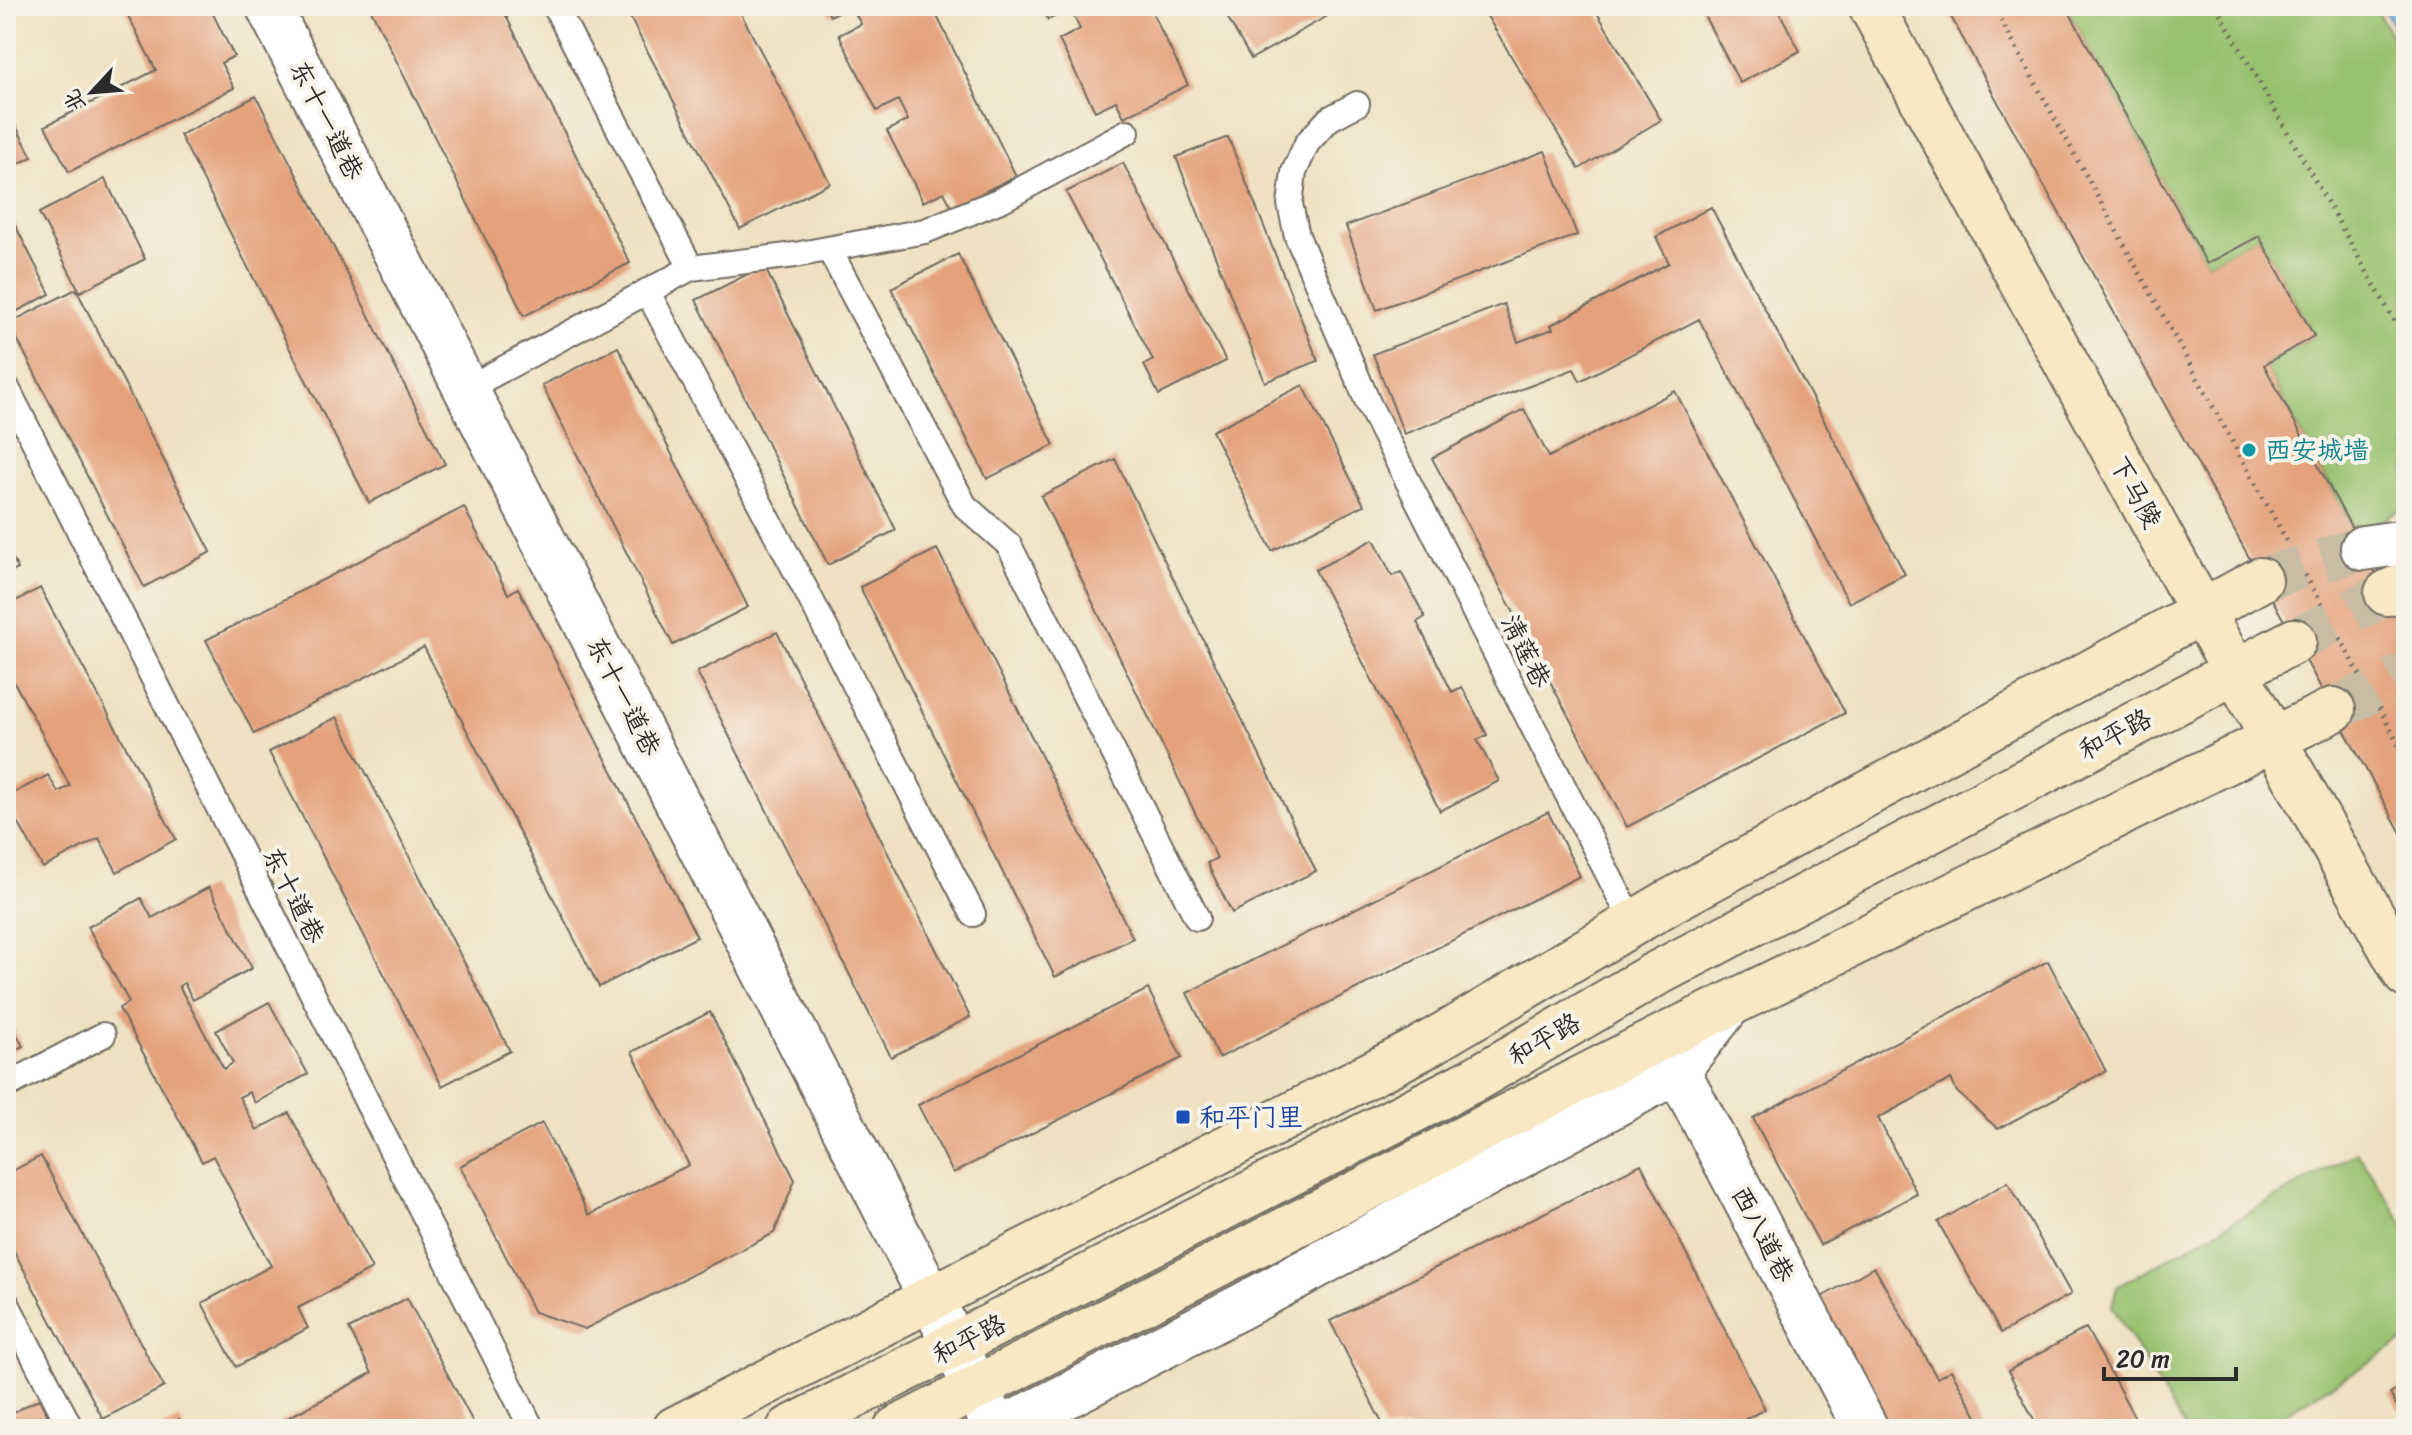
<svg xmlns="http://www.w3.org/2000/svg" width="2412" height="1435" font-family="Sriracha,'LXGW WenKai TC',sans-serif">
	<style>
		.green { fill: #98c16e; stroke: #62764c; stroke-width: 2 }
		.water { fill: #7cb9ef; stroke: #54728d; stroke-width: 2 }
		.building { fill: #e4a17c }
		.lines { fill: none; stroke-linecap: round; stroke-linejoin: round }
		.street-tunnel { stroke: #c8bda4; stroke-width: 44; stroke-dasharray: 44 22; stroke-linecap: butt }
		.secondary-tunnel { stroke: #c8bda4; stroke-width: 44; stroke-dasharray: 44 22; stroke-linecap: butt }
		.lane-casing { stroke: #706b60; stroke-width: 28 }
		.street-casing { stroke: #706b60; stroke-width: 48 }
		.secondary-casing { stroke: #706b60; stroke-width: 48 }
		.path { stroke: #706b60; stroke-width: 5; stroke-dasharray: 2 6; stroke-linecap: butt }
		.lane { stroke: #fff; stroke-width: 24 }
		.street { stroke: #fff; stroke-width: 44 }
		.secondary { stroke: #f8e8c3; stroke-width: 44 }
		.culture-dot { fill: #0f9aa8; stroke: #f7f3e8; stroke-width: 3 }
		.transit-dot { fill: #1a4fb4; stroke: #f7f3e8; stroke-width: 3 }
		.labels { text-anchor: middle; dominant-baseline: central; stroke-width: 8; stroke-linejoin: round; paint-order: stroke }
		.street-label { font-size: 26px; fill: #2b2b2b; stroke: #f7f3e8 }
		.culture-label { font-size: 26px; fill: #0d838f; stroke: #f7f3e8; text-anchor: start }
		.transit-label { font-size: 26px; fill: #164399; stroke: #f7f3e8; text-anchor: start }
	</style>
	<rect width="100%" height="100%" fill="#f7f3e8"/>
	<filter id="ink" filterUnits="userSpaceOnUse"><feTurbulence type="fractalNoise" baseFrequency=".0125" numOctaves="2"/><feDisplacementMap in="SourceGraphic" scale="16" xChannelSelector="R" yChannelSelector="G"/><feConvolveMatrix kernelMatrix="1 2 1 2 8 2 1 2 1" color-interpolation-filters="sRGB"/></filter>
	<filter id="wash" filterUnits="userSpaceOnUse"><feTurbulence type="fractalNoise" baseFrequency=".006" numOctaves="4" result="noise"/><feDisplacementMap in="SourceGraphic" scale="32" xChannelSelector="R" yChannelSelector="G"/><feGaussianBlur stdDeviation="1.8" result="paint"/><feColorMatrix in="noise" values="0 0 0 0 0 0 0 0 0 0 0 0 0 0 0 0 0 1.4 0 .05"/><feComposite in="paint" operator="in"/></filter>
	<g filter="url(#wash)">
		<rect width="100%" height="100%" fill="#efe1c2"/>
		<g class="green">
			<path d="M2066,6H2374L2406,61V507L2357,535L2264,365L2314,336L2259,236L2207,264Z"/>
			<path d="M2357,1152L2406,1227V1340L2259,1429H2185L2112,1306L2117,1287Z"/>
		</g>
		<path class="water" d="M2382,6H2406V49Z"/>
		<g id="blocks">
			<g class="building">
				<path d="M123,6H209L234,56L221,63L234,88L69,172L45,126L156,70Z"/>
				<path d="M369,6H501L630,263L524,316Z"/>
				<path d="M624,6H737L830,183L740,229Z"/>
				<path d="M825,6H851L830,16Z"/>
				<path d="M851,6H932L1016,176L952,208L944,192L923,202L887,131L908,120L898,100L877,111L839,35L861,24Z"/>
				<path d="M1041,6H1149L1188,85L1124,117L1116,101L1095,111L1059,40L1080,29L1070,9L1048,20Z"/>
				<path d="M1221,6H1345L1251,59Z"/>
				<path d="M1481,6H1593L1661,120L1579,169Z"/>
				<path d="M1699,6H1776L1800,51L1740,83Z"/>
				<path d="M1945,6H2066L2207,264L2259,236L2314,336L2264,365L2406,629V842Z"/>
				<path d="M256,96L445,464L369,503L180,135Z"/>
				<path d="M6,107L32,157L6,170Z"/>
				<path d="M1228,137L1318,361L1265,382L1176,157Z"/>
				<path d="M1545,151L1577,235L1377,310L1346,226Z"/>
				<path d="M1123,163L1226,361L1159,395L1144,365L1153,360L1066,192Z"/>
				<path d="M105,179L145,259L80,292L39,213Z"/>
				<path d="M1711,207L1905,574L1849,603L1699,319L1580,381L1574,369L1404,434L1373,354L1504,304L1518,342L1553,329L1551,325L1669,263L1656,237Z"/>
				<path d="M14,223L50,294L6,317V227Z"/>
				<path d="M958,254L1054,445L987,479L891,288Z"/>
				<path d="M764,266L896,530L828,565L696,300Z"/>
				<path d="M76,289L211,552L144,587L9,323Z"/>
				<path d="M618,347L748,607L673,645L542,385Z"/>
				<path d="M1303,385L1364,505L1272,551L1212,431Z"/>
				<path d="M1675,391L1845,713L1627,827L1432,458L1524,409L1549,457Z"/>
				<path d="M1115,459L1316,871L1232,913L1207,863L1217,858L1041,496Z"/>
				<path d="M464,507L508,594L518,588L697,937L599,987L424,647L254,734L206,640Z"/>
				<path d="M1374,539L1392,576L1401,572L1425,617L1417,622L1452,692L1462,687L1487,735L1477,740L1499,781L1440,811L1315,570Z"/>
				<path d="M6,545L18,569L6,575Z"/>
				<path d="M937,549L1133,938L1055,977L860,587Z"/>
				<path d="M40,588L176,839L117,872L99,838L43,868L6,800V797L48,775L58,792L70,786L6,667V606Z"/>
				<path d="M777,632L970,1017L891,1057L697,672Z"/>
				<path d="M337,717L510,1051L442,1086L269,752Z"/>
				<path d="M1548,812L1580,876L1219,1058L1187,993Z"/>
				<path d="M209,887L252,968L193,1000L184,983L179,986L224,1069L233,1063L216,1031L269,1002L308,1074L255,1103L249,1092L239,1097L257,1130L289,1113L372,1269L298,1308L308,1328L236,1367L202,1303L271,1266L213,1156L202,1162L119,1008L129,1002L88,927L141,898L152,918Z"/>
				<path d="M2048,961L2106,1071L1998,1129L1957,1092L1951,1079L1878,1118L1917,1194L1820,1245L1753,1118Z"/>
				<path d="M1148,989L1182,1058L953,1173L918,1105Z"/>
				<path d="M710,1012L795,1180L774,1233L585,1329L534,1312L460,1166L542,1123L589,1215L689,1165L632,1052Z"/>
				<path d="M6,1015L23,1046L6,1055Z"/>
				<path d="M41,1156L164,1387L103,1419L6,1236V1174Z"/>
				<path d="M1641,1164L1765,1409L1727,1429H1385L1330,1321Z"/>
				<path d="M2008,1182L2071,1294L2001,1333L1938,1222Z"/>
				<path d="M1874,1267L1937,1378L1951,1370L1984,1429H1888L1806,1306Z"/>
				<path d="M407,1298L474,1424L464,1429H267L372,1373L349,1329Z"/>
				<path d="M2086,1328L2141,1429H2039L2008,1371Z"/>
				<path d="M2406,1384V1422L2390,1394Z"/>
				<path d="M39,1399L55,1429H6V1416Z"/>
				<path d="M179,1419L185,1429H161Z"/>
			</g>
		</g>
	</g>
	<g filter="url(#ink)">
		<use href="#blocks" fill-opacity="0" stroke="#706b60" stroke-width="2"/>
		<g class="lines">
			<path class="street-tunnel" d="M2260,580L2363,548"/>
			<g class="secondary-tunnel">
				<path d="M2294,641L2387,593"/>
				<path d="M2333,710L2406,674"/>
			</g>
			<defs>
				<g id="lane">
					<path d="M555,6L691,268"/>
					<path d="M1357,104L1329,119L1307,143L1294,172L1290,204L1297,236L1369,405L1633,923"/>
					<path d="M829,249L965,506L1009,545L1197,918"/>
					<path d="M647,291L809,596L973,914"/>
					<path d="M6,386L532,1429"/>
					<path d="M466,389L691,268L795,255L925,231L1003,199L1127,132"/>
					<path d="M6,1086L103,1035"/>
					<path d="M6,1302L71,1429"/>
				</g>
				<g id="street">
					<path d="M268,6L466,389L931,1298L996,1429"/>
					<path d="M2363,548L2406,542"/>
					<path d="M1664,1045L1866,1429"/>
					<path d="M1002,1429L1244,1305L1677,1071L1729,1005"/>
				</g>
				<g id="secondary">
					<path d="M1871,6L2202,612L2406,975"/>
					<path d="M2387,593L2406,584"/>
					<path d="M675,1429L1418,1050L1669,902L2260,580"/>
					<path d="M789,1429L1475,1079L1652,976L2294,641"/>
					<path d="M896,1429L1660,1038L2333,710"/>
				</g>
			</defs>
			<use href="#lane" class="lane-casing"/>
			<use href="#street" class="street-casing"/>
			<use href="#secondary" class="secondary-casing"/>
			<g class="path">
				<path d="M1993,6L2289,545"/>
				<path d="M2216,6L2406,341"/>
				<path d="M2305,575L2322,604"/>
				<path d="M2340,638L2360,675"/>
				<path d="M2379,708L2406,758"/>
			</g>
			<use href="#lane" class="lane"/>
			<use href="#street" class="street"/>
			<use href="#secondary" class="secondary"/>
		</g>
	</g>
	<circle class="culture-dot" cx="2249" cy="450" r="8"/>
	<rect class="transit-dot" x="1175" y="1109" width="16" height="16" rx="4"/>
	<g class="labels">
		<g class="street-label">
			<text transform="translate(327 120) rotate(63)">东十一道巷</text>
			<text transform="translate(2136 492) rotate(61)">下马陵</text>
			<text transform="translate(1526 651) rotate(63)">清莲巷</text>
			<text transform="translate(624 696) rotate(63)">东十一道巷</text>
			<text transform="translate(2115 734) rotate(-28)">和平路</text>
			<text transform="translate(294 895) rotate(63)">东十道巷</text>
			<text transform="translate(1544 1039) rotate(-30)">和平路</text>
			<text transform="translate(1763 1234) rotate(62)">西八道巷</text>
			<text transform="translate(969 1339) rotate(-27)">和平路</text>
		</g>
		<g class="culture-label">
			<text x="2265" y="450">西安城墙</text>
		</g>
		<g class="transit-label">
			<text x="1199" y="1117">和平门里</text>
		</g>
	</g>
	<rect width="2412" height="1435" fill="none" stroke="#f7f3e8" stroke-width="32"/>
	<g transform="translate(92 92) rotate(244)" stroke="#f7f3e8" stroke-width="6" paint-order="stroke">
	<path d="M0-6L14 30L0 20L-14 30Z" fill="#2b2b2b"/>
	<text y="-12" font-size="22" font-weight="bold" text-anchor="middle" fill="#2b2b2b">北</text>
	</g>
	<path d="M2104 1367v12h132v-12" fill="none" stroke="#2b2b2b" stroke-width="4"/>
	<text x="2116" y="1367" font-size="24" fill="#2b2b2b" stroke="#f7f3e8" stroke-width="6" paint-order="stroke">20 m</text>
</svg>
